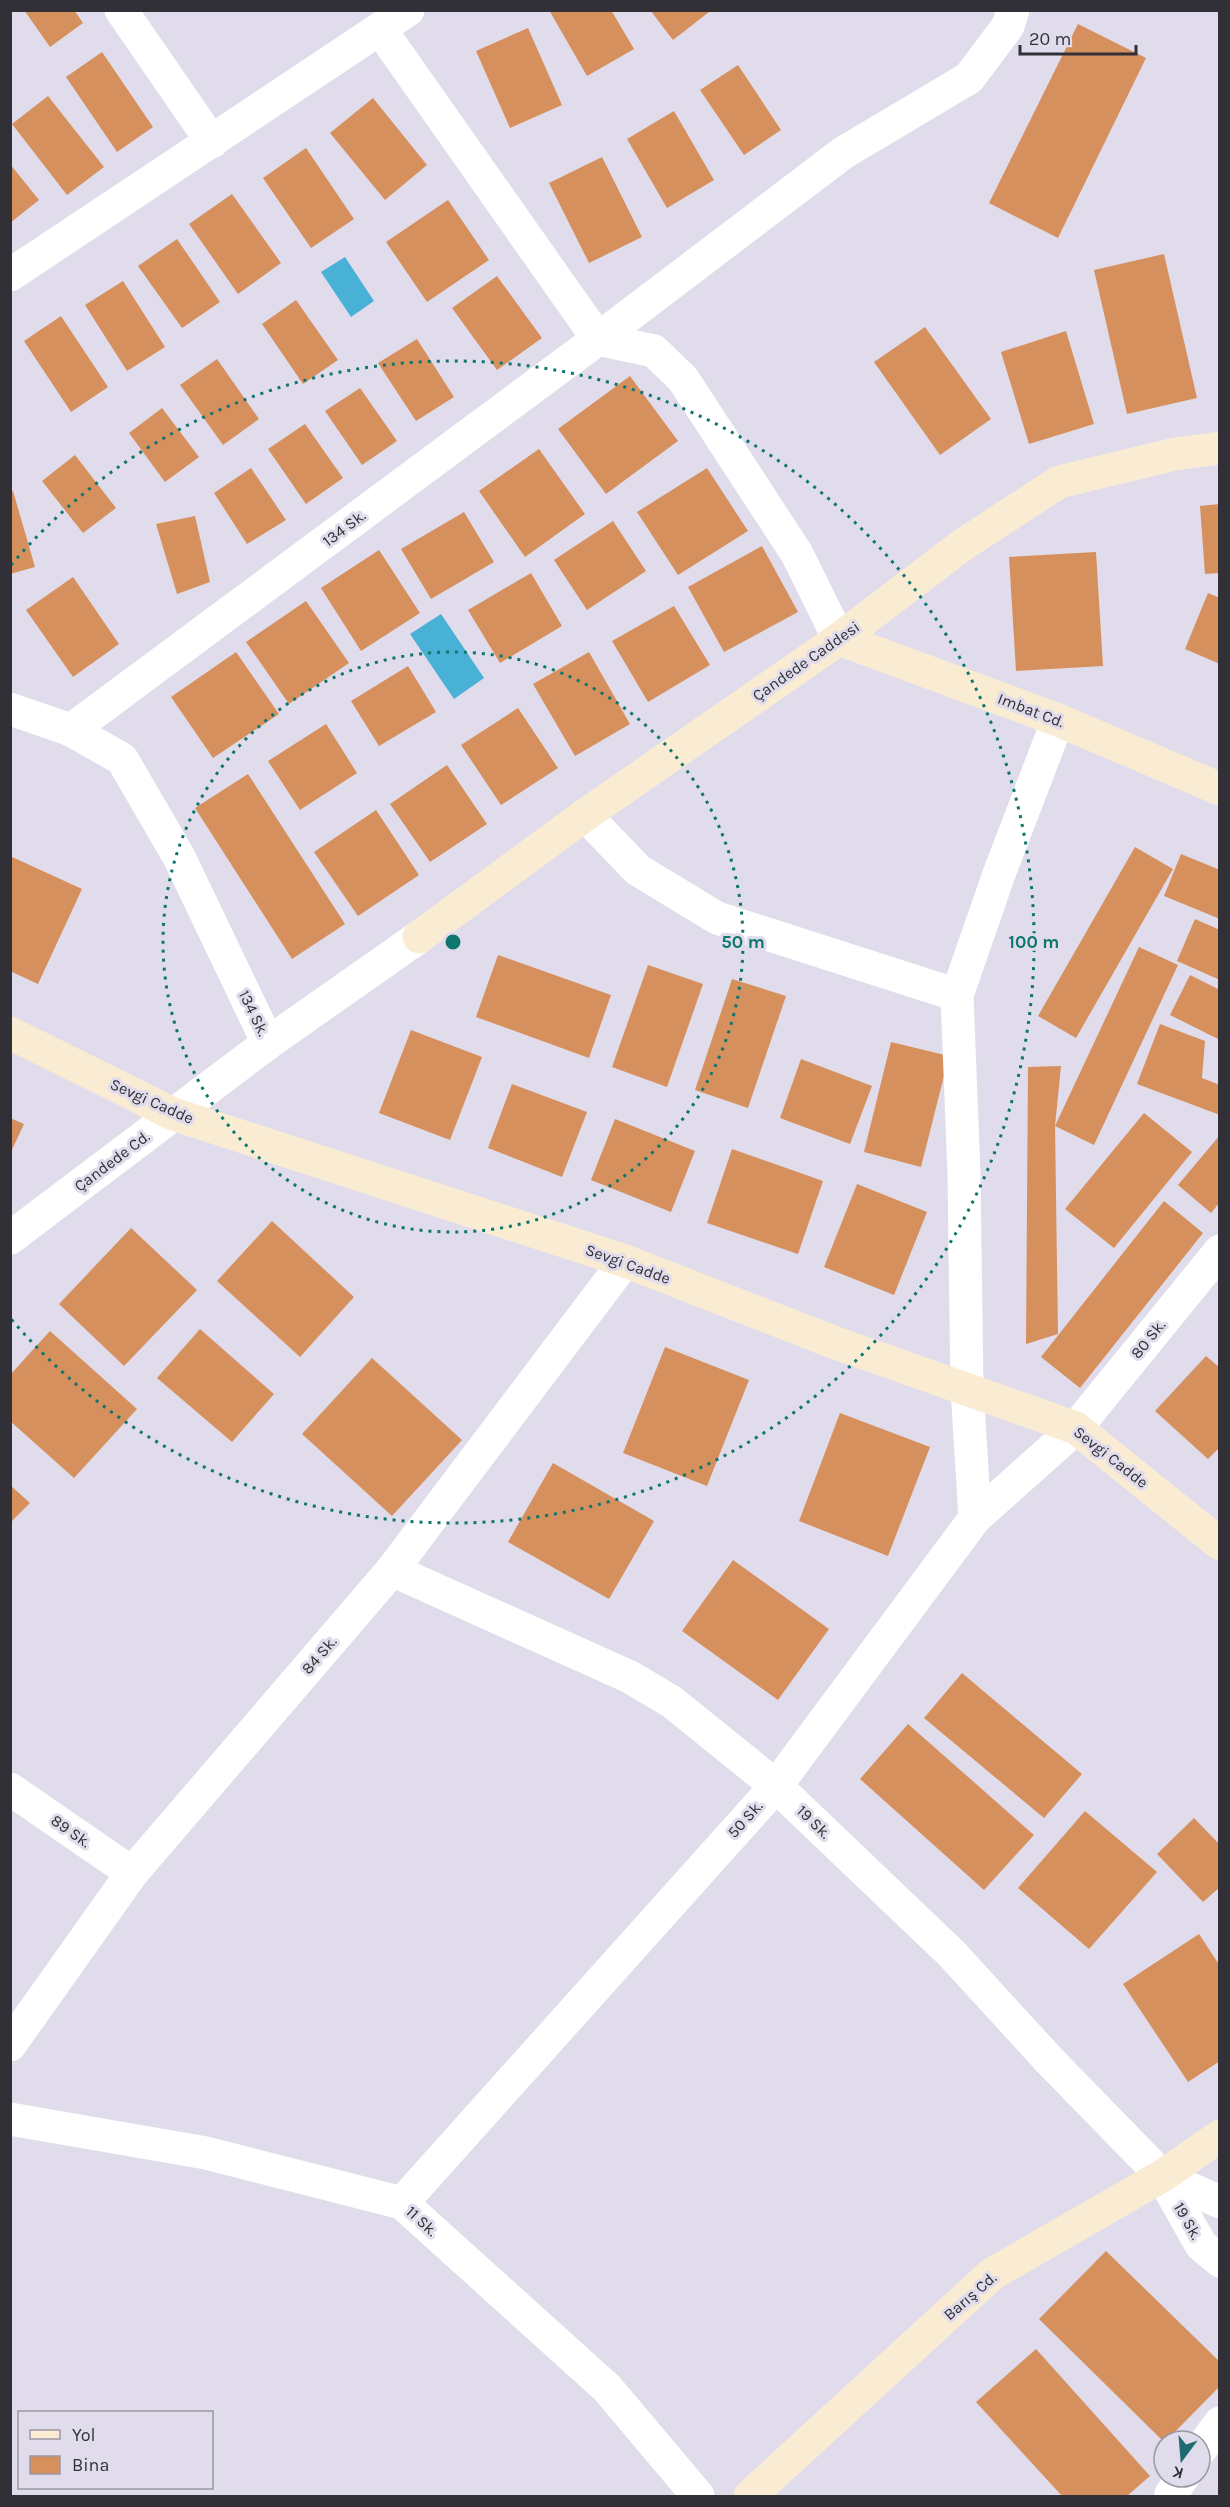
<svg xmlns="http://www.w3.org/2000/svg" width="1230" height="2507" font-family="Karla,sans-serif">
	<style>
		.water { fill: #49b1d6 }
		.building { fill: #d6905d }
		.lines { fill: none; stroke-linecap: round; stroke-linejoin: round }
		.street { stroke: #fff; stroke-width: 33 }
		.secondary { stroke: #faecd3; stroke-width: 33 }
		.ring { fill: none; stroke: #0f766e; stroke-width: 3; stroke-dasharray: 3 6 }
		.labels { text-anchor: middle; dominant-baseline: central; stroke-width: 6; stroke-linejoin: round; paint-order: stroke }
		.street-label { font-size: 16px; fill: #313036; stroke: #e0dceb }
		.centre { fill: #0f766e; stroke: #e0dceb; stroke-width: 3 }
		.ring-label { font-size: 18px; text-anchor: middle; font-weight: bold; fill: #0f766e; stroke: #e0dceb; stroke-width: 6; stroke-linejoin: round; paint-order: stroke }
	</style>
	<rect width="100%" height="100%" fill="#e0dceb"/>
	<g class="water">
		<path d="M345,257L374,301L351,317L321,272Z"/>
		<path d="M441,614L484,678L454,699L410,634Z"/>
	</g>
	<g class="building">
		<path d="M24,10H74L83,23L50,47Z"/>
		<path d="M549,10H611L634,49L587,76Z"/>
		<path d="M650,10H708L709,12L673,40Z"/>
		<path d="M1078,24L1146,58L1058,238L989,203Z"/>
		<path d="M528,28L562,105L510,128L476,51Z"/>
		<path d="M102,52L153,127L117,152L66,77Z"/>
		<path d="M738,65L781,130L744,155L700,90Z"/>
		<path d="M48,96L104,167L67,195L12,124Z"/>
		<path d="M373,98L427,165L385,200L330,133Z"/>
		<path d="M674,111L714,180L667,208L627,139Z"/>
		<path d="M306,148L354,219L311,248L263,178Z"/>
		<path d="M602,157L642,237L589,263L549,183Z"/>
		<path d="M10,164L39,200L10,223Z"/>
		<path d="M232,194L281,263L238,294L189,224Z"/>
		<path d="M448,200L489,260L427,302L386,242Z"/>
		<path d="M177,239L220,302L182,328L138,266Z"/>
		<path d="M1164,254L1197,398L1127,414L1094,270Z"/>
		<path d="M497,276L542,338L497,370L452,308Z"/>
		<path d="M123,281L165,347L127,371L85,305Z"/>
		<path d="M296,300L338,360L303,384L262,324Z"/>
		<path d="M61,316L108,387L71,412L24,341Z"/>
		<path d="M925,327L991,419L940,455L874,362Z"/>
		<path d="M1066,331L1094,424L1029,444L1001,352Z"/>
		<path d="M417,339L454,397L416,421L378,363Z"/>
		<path d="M217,359L259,419L223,445L180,385Z"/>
		<path d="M630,376L678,441L606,494L558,429Z"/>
		<path d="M360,388L397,441L362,465L325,411Z"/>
		<path d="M162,408L199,457L165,482L129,433Z"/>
		<path d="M305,424L343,478L306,504L268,449Z"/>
		<path d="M539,449L585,514L525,557L479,491Z"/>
		<path d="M75,455L116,508L83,533L42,481Z"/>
		<path d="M251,468L286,520L247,544L214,493Z"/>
		<path d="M707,468L748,531L678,575L637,512Z"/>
		<path d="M13,491L35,567L10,574V492Z"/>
		<path d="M1220,504V573L1205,574L1200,506Z"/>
		<path d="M464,512L494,562L431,599L401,549Z"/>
		<path d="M195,516L210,582L177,594L156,524Z"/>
		<path d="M613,521L646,571L587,610L554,560Z"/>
		<path d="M762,546L798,612L724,652L688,587Z"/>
		<path d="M379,550L420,613L361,651L321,588Z"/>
		<path d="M1096,552L1103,666L1016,671L1009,557Z"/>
		<path d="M531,573L562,626L500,663L468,610Z"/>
		<path d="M73,577L119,644L73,677L26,610Z"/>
		<path d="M1208,593L1220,598V664L1185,649Z"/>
		<path d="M306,601L349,663L289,704L246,642Z"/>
		<path d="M674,606L710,665L648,702L612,641Z"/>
		<path d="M236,652L279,714L213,758L171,697Z"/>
		<path d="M589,652L630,724L575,756L533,684Z"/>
		<path d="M408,666L436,712L379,746L351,701Z"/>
		<path d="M518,708L558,768L501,805L461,745Z"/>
		<path d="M326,724L357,773L300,810L268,761Z"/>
		<path d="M447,765L487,824L430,862L390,804Z"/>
		<path d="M248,774L345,924L292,959L195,808Z"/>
		<path d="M376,810L419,875L358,916L314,852Z"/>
		<path d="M1135,847L1173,869L1076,1038L1038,1016Z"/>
		<path d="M1181,854L1220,870V919L1164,896Z"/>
		<path d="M10,856L82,889L38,984L10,971Z"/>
		<path d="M1195,919L1220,930V980L1177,961Z"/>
		<path d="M1139,947L1178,965L1094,1145L1055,1126Z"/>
		<path d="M498,955L611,995L589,1058L476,1017Z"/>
		<path d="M648,965L703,984L667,1087L612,1067Z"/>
		<path d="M1190,975L1220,990V1040L1170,1015Z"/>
		<path d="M732,979L786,996L748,1108L695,1090Z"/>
		<path d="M1160,1024L1205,1041L1202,1078L1220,1085V1115L1137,1084Z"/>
		<path d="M411,1030L482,1057L450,1140L379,1113Z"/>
		<path d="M891,1042L949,1056L921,1167L864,1152Z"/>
		<path d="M801,1059L872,1086L850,1144L780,1118Z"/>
		<path d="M1061,1066L1055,1126L1058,1334L1026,1344L1028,1067Z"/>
		<path d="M512,1084L587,1112L562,1177L488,1148Z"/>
		<path d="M1144,1113L1192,1152L1114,1248L1065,1209Z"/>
		<path d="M10,1118L24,1124L10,1154Z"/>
		<path d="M615,1119L695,1151L671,1212L591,1180Z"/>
		<path d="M1220,1135V1202L1211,1213L1178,1185Z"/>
		<path d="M732,1149L823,1181L798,1254L707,1223Z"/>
		<path d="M857,1184L927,1212L894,1295L824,1267Z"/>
		<path d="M1164,1201L1203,1233L1080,1388L1041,1357Z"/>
		<path d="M272,1221L354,1297L300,1357L217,1281Z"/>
		<path d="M131,1228L197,1290L124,1366L59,1304Z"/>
		<path d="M200,1329L274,1394L232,1442L157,1378Z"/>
		<path d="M50,1331L137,1409L74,1478L10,1421V1375Z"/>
		<path d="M665,1347L749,1380L707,1486L623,1453Z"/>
		<path d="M1206,1356L1220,1368V1447L1208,1459L1155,1411Z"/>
		<path d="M372,1358L462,1440L392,1516L302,1434Z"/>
		<path d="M840,1413L930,1447L888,1556L799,1521Z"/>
		<path d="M553,1463L654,1521L609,1599L508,1542Z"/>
		<path d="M10,1485L30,1503L10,1523Z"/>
		<path d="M733,1560L829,1629L778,1700L682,1631Z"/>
		<path d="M962,1673L1082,1774L1044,1818L924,1718Z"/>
		<path d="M908,1724L1034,1835L984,1890L860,1779Z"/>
		<path d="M1085,1811L1157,1872L1089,1949L1018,1888Z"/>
		<path d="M1194,1818L1220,1845V1887L1203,1902L1157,1854Z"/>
		<path d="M1199,1934L1220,1966V2061L1188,2082L1123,1984Z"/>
		<path d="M1106,2251L1220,2362V2386L1166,2441H1163L1039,2319Z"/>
		<path d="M1036,2349L1150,2476L1127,2496H1062L976,2402Z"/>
	</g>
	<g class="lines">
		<g class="street">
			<path d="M121,10L212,142"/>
			<path d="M380,29L598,339L843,153L969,78L1008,26L1013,10"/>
			<path d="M10,275L408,10"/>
			<path d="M10,709L71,730L122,759L179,857L268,1043"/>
			<path d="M71,730L598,339L654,351L683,379L797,554L839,639"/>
			<path d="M585,815L638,870L717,918L957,995"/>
			<path d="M10,1238L268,1043L419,937"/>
			<path d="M975,1518L967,1388L964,1174L957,995L999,874L1058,720"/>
			<path d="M392,1570L630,1677L672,1702L776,1786L952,1954L1049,2060L1162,2176L1201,2245L1220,2261"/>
			<path d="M10,1789L132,1873"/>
			<path d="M10,2045L132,1873L392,1570L625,1261"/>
			<path d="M10,2119L206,2153L402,2203L607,2388L698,2496"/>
			<path d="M1162,2176L1220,2202"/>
			<path d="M402,2203L776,1786L975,1518L1076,1428L1220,1251"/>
			<path d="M1200,2450L1220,2423"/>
			<path d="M1174,2496L1171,2494L1183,2477"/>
		</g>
		<g class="secondary">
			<path d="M839,639L1058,720L1220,789"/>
			<path d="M419,937L585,815L839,639L961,546L1059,482L1175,454L1220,448"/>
			<path d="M10,1033L173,1114L625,1261L833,1342L1076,1428L1220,1544"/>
			<path d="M750,2496L992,2274L1162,2176L1220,2136"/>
		</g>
	</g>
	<g class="ring">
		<circle cx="453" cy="942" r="290"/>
		<path d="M11 565A581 581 0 1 1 11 1319"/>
	</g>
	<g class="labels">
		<g class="street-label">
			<text transform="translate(344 528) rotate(-37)">134 Sk.</text>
			<text transform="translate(806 661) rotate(-35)">Çandede Caddesi</text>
			<text transform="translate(1031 710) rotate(21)">Imbat Cd.</text>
			<text transform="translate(254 1013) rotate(64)">134 Sk.</text>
			<text transform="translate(152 1101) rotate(24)">Sevgi Cadde</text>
			<text transform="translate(112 1161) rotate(-37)">Çandede Cd.</text>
			<text transform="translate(628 1264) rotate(20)">Sevgi Cadde</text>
			<text transform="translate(1148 1339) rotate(-51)">80 Sk.</text>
			<text transform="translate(1111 1457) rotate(38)">Sevgi Cadde</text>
			<text transform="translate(319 1655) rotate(-49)">84 Sk.</text>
			<text transform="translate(745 1819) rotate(-48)">50 Sk.</text>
			<text transform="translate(814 1822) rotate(44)">19 Sk.</text>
			<text transform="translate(71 1831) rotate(35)">89 Sk.</text>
			<text transform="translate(422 2221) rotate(42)">11 Sk.</text>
			<text transform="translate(1188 2221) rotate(60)">19 Sk.</text>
			<text transform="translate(970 2296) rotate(-41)">Barış Cd.</text>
		</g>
	</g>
	<circle cx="453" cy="942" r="9" class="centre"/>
	<g class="ring-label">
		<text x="743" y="948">50 m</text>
		<text x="1034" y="948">100 m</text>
	</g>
	<rect width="1230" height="2507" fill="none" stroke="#313036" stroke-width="24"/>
	<rect x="18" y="2411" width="195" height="78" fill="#e0dceb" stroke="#9a97a3" stroke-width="1.5"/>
	<rect x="30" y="2430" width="30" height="9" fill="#faecd3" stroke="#9a97a3" stroke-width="1.5"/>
	<text x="72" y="2441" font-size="18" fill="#313036">Yol</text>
	<rect x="30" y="2456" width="30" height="18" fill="#d6905d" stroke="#9a97a3" stroke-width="1.5"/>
	<text x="72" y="2471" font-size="18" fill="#313036">Bina</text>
	<g transform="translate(1182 2459) rotate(196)"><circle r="28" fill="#e0dceb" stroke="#9a97a3" stroke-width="1.5"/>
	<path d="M0-4.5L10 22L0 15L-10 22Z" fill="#1f6b72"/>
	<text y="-9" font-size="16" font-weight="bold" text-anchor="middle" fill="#313036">K</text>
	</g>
	<path d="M1020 45v9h116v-9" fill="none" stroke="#313036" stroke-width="3"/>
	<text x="1029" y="45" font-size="18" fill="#313036" stroke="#e0dceb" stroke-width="4.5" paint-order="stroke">20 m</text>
</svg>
